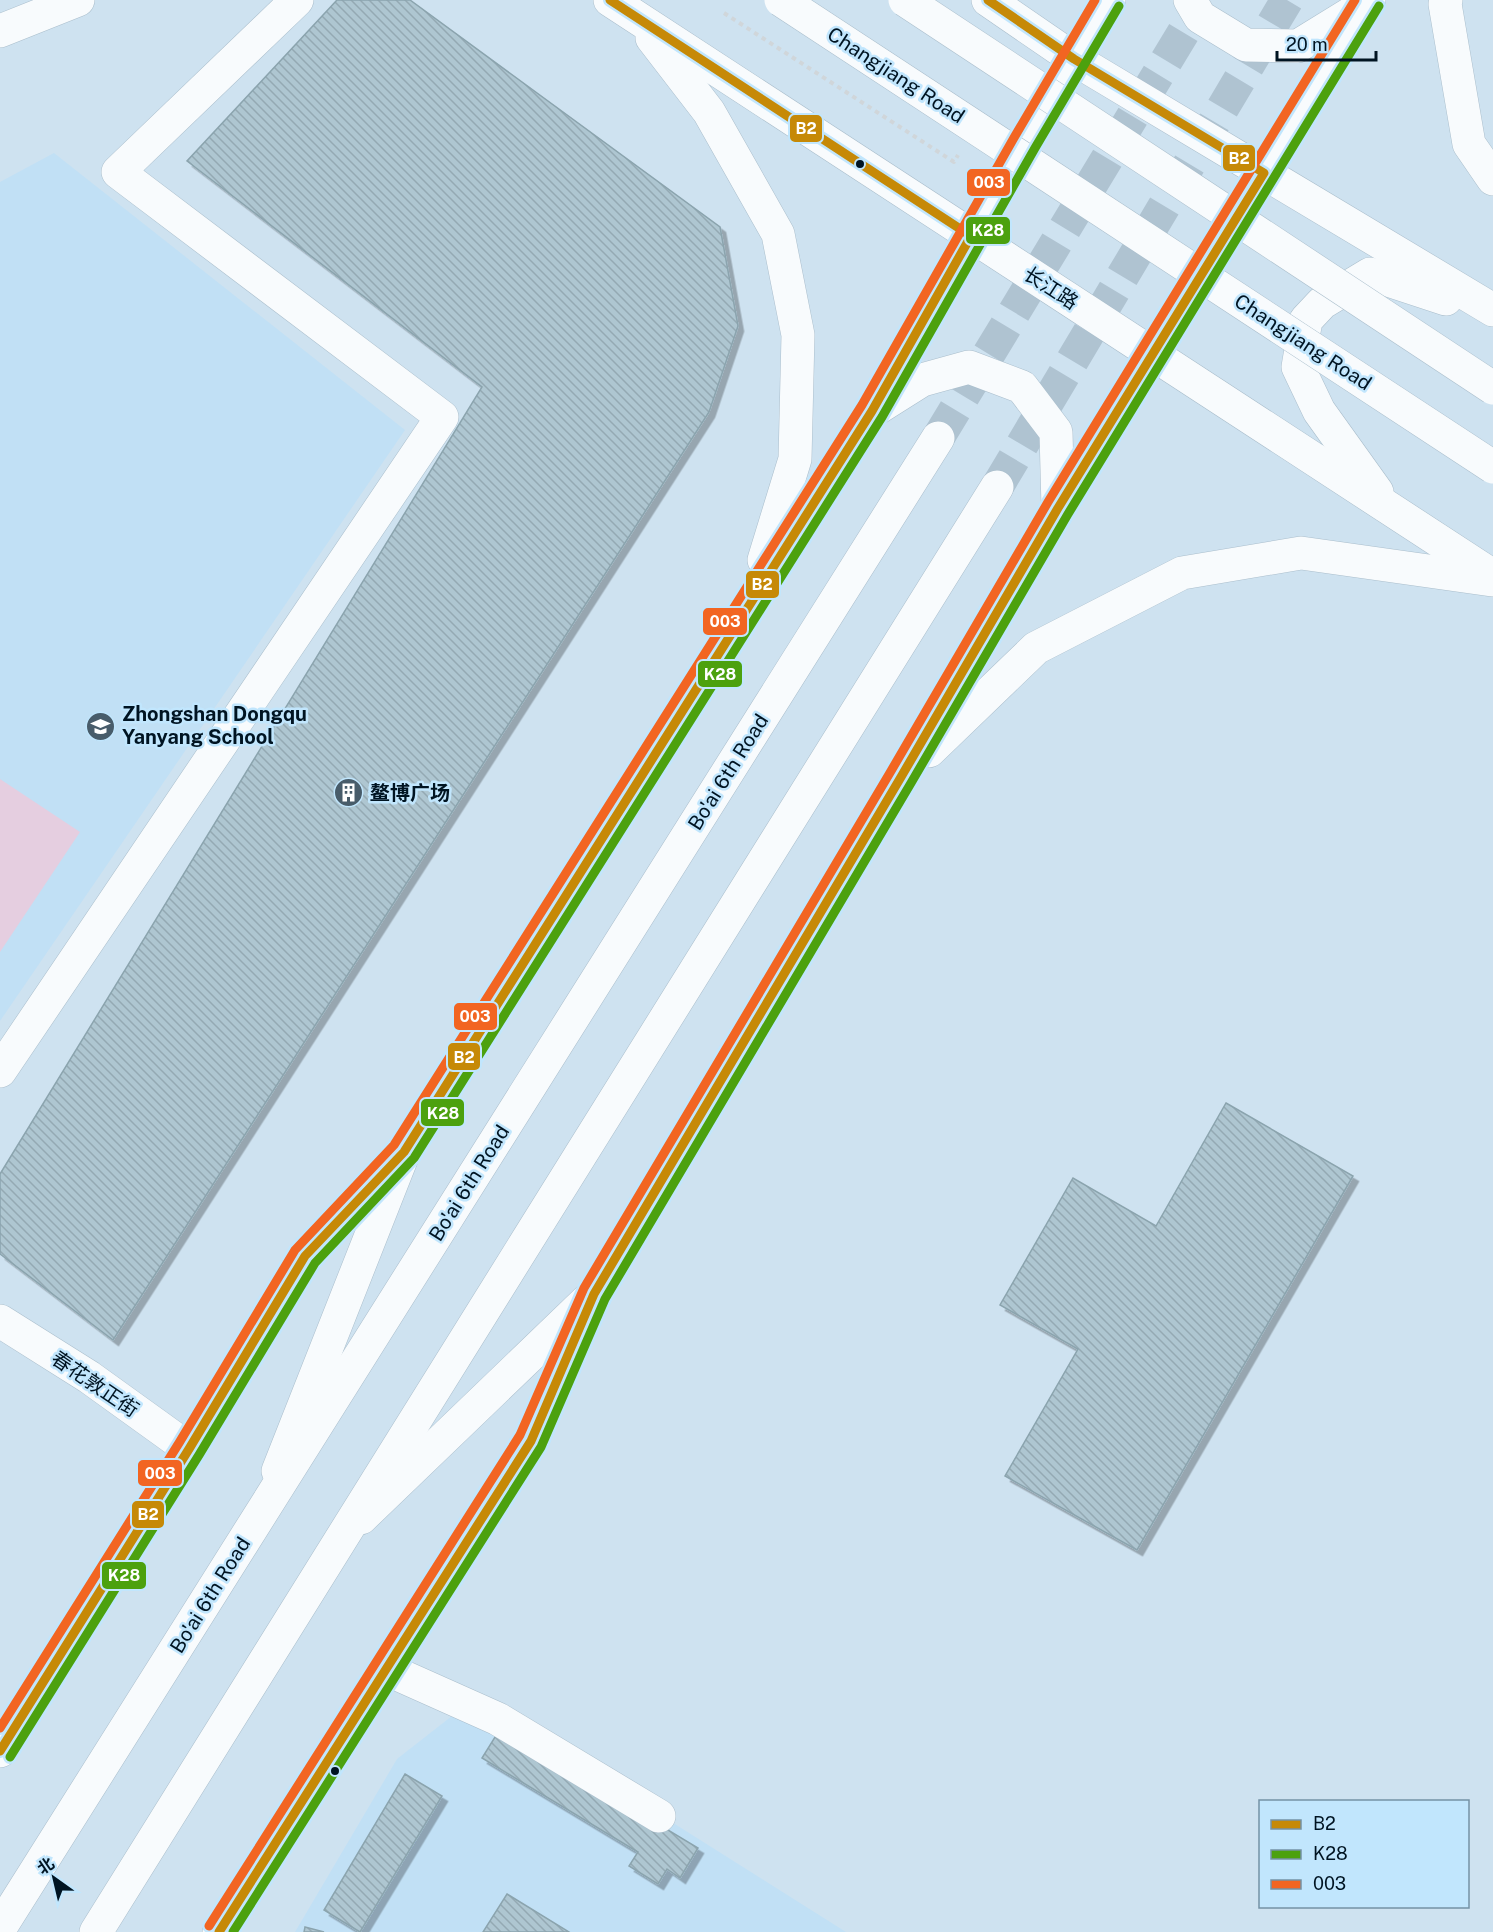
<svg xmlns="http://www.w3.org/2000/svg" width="1493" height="1932" font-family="'Public Sans','Noto Sans SC',sans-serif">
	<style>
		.built { fill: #c1e0f5 }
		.green { fill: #e5cee0 }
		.building { fill: url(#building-back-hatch); stroke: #8ba4ae; stroke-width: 1.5; filter: url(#shadow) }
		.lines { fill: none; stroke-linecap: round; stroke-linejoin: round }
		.trunk-tunnel { stroke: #afc3d1; stroke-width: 33; stroke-dasharray: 33 16; stroke-linecap: butt }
		.minor-casing { stroke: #aabecc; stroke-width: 34 }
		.tertiary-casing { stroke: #aabecc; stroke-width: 34 }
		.secondary-casing { stroke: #aabecc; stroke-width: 34 }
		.trunk-casing { stroke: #aabecc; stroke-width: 34 }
		.path { stroke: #d0d6da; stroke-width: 4; stroke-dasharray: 4.5 4.5; stroke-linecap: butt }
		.minor { stroke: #f8fbfd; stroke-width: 33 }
		.tertiary { stroke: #f8fbfd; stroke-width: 33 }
		.secondary { stroke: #f8fbfd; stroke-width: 33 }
		.trunk { stroke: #f8fbfd; stroke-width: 33 }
		.trunk-bridge-casing { stroke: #aabecc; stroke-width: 34; stroke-linecap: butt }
		.trunk-bridge { stroke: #f8fbfd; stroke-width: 33 }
		.bus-1-casing { stroke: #c1e6fd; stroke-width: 14 }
		.bus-2-casing { stroke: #c1e6fd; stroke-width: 14 }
		.bus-3-casing { stroke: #c1e6fd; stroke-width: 14 }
		.bus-1 { stroke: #c68907; stroke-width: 9 }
		.bus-2 { stroke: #4ca10e; stroke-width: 9 }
		.bus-3 { stroke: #f26522; stroke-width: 9 }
		.bus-dot { fill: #001422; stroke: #c1e6fd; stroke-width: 2 }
		.labels { text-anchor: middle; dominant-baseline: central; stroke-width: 5; stroke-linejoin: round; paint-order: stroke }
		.street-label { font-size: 20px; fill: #001422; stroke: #c1e6fd }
		.poi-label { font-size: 20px; font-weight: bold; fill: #001422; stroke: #c1e6fd; text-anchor: start }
		.line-badge { stroke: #c1e6fd; stroke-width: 2 }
		.badge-label { font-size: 16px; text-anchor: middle; font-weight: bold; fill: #fff }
	</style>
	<defs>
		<pattern id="building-back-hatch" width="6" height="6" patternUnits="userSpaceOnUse" patternTransform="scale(1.5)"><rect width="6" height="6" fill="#aec6d1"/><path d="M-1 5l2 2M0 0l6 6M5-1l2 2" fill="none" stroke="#94a9b3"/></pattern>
		<filter id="shadow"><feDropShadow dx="5.5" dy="5.5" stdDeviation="0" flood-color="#0004"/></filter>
	</defs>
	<rect width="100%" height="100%" fill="#cee2f0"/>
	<g class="built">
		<path d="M54,153L405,430L0,1021V182Z"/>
		<path d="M475,1698L846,1932H295L397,1759Z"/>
	</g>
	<path class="green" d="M0,779L80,832L0,952Z"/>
	<g class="building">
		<path d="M337,0H410L720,227L738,326L709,412L113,1340L0,1254V1174L482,387L187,161Z"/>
		<path d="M1226,1103L1353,1176L1137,1550L1005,1476L1078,1349L1000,1305L1073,1178L1156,1226Z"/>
		<path d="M500,1729L698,1848L680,1878L667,1869L658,1884L629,1866L638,1852L482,1758Z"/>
		<path d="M405,1774L442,1796L360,1932L324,1910Z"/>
		<path d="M507,1894L569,1932H483Z"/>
		<path d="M305,1927L324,1932H304Z"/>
	</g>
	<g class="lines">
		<g class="trunk-tunnel">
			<path d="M938,438L1203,0"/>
			<path d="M997,487L1287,0"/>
		</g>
		<defs>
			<g id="minor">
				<path d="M0,31L78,0"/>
				<path d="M0,1071L442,417L118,172L297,0"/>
				<path d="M0,1321L89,1377L189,1449"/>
				<path d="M386,1669L498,1719L659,1816"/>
			</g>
			<g id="tertiary">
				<path d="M0,1751L189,1449L305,1256L404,1152"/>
				<path d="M219,1932L531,1441L594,1294"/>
			</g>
			<g id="secondary">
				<path d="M610,0L1493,576"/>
				<path d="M988,0L1074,59L1493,310"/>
				<path d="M1190,0L1200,17L1246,45L1298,46L1363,6"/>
				<path d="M1446,0L1445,4L1469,144L1493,179"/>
				<path d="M652,38L709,112L778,234L798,335L795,459L764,560"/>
				<path d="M876,409L922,380L969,367L1022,387L1056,432L1058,508"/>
				<path d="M1377,492L1319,411L1298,367L1306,320L1322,303L1370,274L1446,299"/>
				<path d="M929,751L1036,648L1182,573L1301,553L1492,580"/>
				<path d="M278,1471L404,1152L872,411L1025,142L1109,0"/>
				<path d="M361,1518L594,1294L901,777L1058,508L1369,0"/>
			</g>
			<g id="trunk">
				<path d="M0,1928L938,438"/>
				<path d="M96,1932L997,487"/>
			</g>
		</defs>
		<use href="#minor" class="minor-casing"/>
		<use href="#tertiary" class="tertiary-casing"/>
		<use href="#secondary" class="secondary-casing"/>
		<use href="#trunk" class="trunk-casing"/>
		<path class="path" d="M724,13L954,162L958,155"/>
		<use href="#minor" class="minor"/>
		<use href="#tertiary" class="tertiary"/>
		<use href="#secondary" class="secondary"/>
		<use href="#trunk" class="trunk"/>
		<defs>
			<g id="trunk-bridge">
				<path d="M781,0L1493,467"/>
				<path d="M905,0L1493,388"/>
			</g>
		</defs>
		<use href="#trunk-bridge" class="trunk-bridge-casing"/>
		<use href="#trunk-bridge" class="trunk-bridge"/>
		<defs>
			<g id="bus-1">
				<path d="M0,1751L189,1449L305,1256L404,1152L872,411L971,236L610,0"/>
				<path d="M219,1932L531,1441L594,1294L901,777L1058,508L1264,173L1074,59L988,0"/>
			</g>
			<g id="bus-2">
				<path d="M10,1757L199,1455L315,1263L414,1158L882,417L1035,148L1119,6"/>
				<path d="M233,1932L541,1447L605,1299L911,783L1068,514L1379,6"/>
			</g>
			<g id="bus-3">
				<path d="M0,1728L179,1443L295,1250L394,1145L862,405L1015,136L1095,0"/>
				<path d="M209,1926L520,1435L584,1288L891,771L1048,502L1355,0"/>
			</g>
		</defs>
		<use href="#bus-1" class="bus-1-casing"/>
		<use href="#bus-2" class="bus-2-casing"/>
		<use href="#bus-3" class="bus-3-casing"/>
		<use href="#bus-1" class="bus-1"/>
		<use href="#bus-2" class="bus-2"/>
		<use href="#bus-3" class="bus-3"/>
	</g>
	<defs>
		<symbol id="school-disc" viewBox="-11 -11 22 22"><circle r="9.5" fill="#485c6a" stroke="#c1e6fd"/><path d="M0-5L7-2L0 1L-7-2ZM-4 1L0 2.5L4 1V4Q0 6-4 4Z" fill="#fff"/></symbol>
		<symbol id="building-disc" viewBox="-11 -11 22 22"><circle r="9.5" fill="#485c6a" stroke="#c1e6fd"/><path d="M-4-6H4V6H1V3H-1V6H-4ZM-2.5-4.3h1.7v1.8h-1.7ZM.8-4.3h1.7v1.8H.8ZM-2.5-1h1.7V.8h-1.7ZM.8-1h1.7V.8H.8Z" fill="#fff"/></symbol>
	</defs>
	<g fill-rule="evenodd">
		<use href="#school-disc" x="84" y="710" width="33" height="33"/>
		<use href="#building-disc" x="332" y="776" width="33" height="33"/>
	</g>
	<g class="bus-dot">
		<circle cx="860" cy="164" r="5"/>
		<circle cx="335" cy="1771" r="5"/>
	</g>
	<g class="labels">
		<g class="street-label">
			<text transform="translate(896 75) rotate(33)">Changjiang Road</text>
			<text transform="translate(1051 288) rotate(33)">长江路</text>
			<text transform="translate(1303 342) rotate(33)">Changjiang Road</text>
			<text transform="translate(728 772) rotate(-58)">Bo'ai 6th Road</text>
			<text transform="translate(469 1183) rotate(-58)">Bo'ai 6th Road</text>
			<text transform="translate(95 1384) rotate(34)">春花敦正街</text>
			<text transform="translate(210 1595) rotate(-58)">Bo'ai 6th Road</text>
		</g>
		<g class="poi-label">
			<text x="122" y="714">Zhongshan Dongqu<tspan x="122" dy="23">Yanyang School</tspan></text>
			<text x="370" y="793">鳌博广场</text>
		</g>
	</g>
	<g class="line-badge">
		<rect x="789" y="114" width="34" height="29" rx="6" fill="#c68907"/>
		<rect x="1222" y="144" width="34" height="28" rx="6" fill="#c68907"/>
		<rect x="966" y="168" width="45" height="29" rx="6" fill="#f26522"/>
		<rect x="965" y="216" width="46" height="29" rx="6" fill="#4ca10e"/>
		<rect x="745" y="570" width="35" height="29" rx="6" fill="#c68907"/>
		<rect x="702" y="607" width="46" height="29" rx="6" fill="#f26522"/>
		<rect x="697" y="660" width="46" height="28" rx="6" fill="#4ca10e"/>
		<rect x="453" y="1002" width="45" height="29" rx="6" fill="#f26522"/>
		<rect x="447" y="1042" width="34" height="29" rx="6" fill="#c68907"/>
		<rect x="420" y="1098" width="45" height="29" rx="6" fill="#4ca10e"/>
		<rect x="137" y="1459" width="46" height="28" rx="6" fill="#f26522"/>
		<rect x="131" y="1500" width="34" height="29" rx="6" fill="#c68907"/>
		<rect x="101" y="1561" width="46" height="29" rx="6" fill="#4ca10e"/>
	</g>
	<g class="badge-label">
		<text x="806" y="134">B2</text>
		<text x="1239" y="164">B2</text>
		<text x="989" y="188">003</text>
		<text x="988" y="236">K28</text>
		<text x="762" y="590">B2</text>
		<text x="725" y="627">003</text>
		<text x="720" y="680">K28</text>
		<text x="475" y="1022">003</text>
		<text x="464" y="1063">B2</text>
		<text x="443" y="1119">K28</text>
		<text x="160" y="1479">003</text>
		<text x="148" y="1520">B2</text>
		<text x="124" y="1581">K28</text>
	</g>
	<rect x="1259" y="1800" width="210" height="108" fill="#c1e6fd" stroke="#7492a5" stroke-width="1.5"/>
	<rect x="1271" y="1820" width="30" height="9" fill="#c68907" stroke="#7492a5" stroke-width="1.5"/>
	<text x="1313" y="1830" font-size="18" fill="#001422">B2</text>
	<rect x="1271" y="1850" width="30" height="9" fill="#4ca10e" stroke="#7492a5" stroke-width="1.5"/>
	<text x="1313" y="1860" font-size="18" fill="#001422">K28</text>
	<rect x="1271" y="1880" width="30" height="9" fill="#f26522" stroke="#7492a5" stroke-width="1.5"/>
	<text x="1313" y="1890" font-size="18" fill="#001422">003</text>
	<g transform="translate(54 1878) rotate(326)" stroke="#c1e6fd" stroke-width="4.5" paint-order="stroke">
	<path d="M0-4.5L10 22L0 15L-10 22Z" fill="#001422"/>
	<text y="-9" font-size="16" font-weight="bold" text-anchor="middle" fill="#001422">北</text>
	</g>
	<path d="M1277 51v9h99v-9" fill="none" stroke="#001422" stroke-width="3"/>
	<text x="1286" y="51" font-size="18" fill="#001422" stroke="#c1e6fd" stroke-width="4.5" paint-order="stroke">20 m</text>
</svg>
